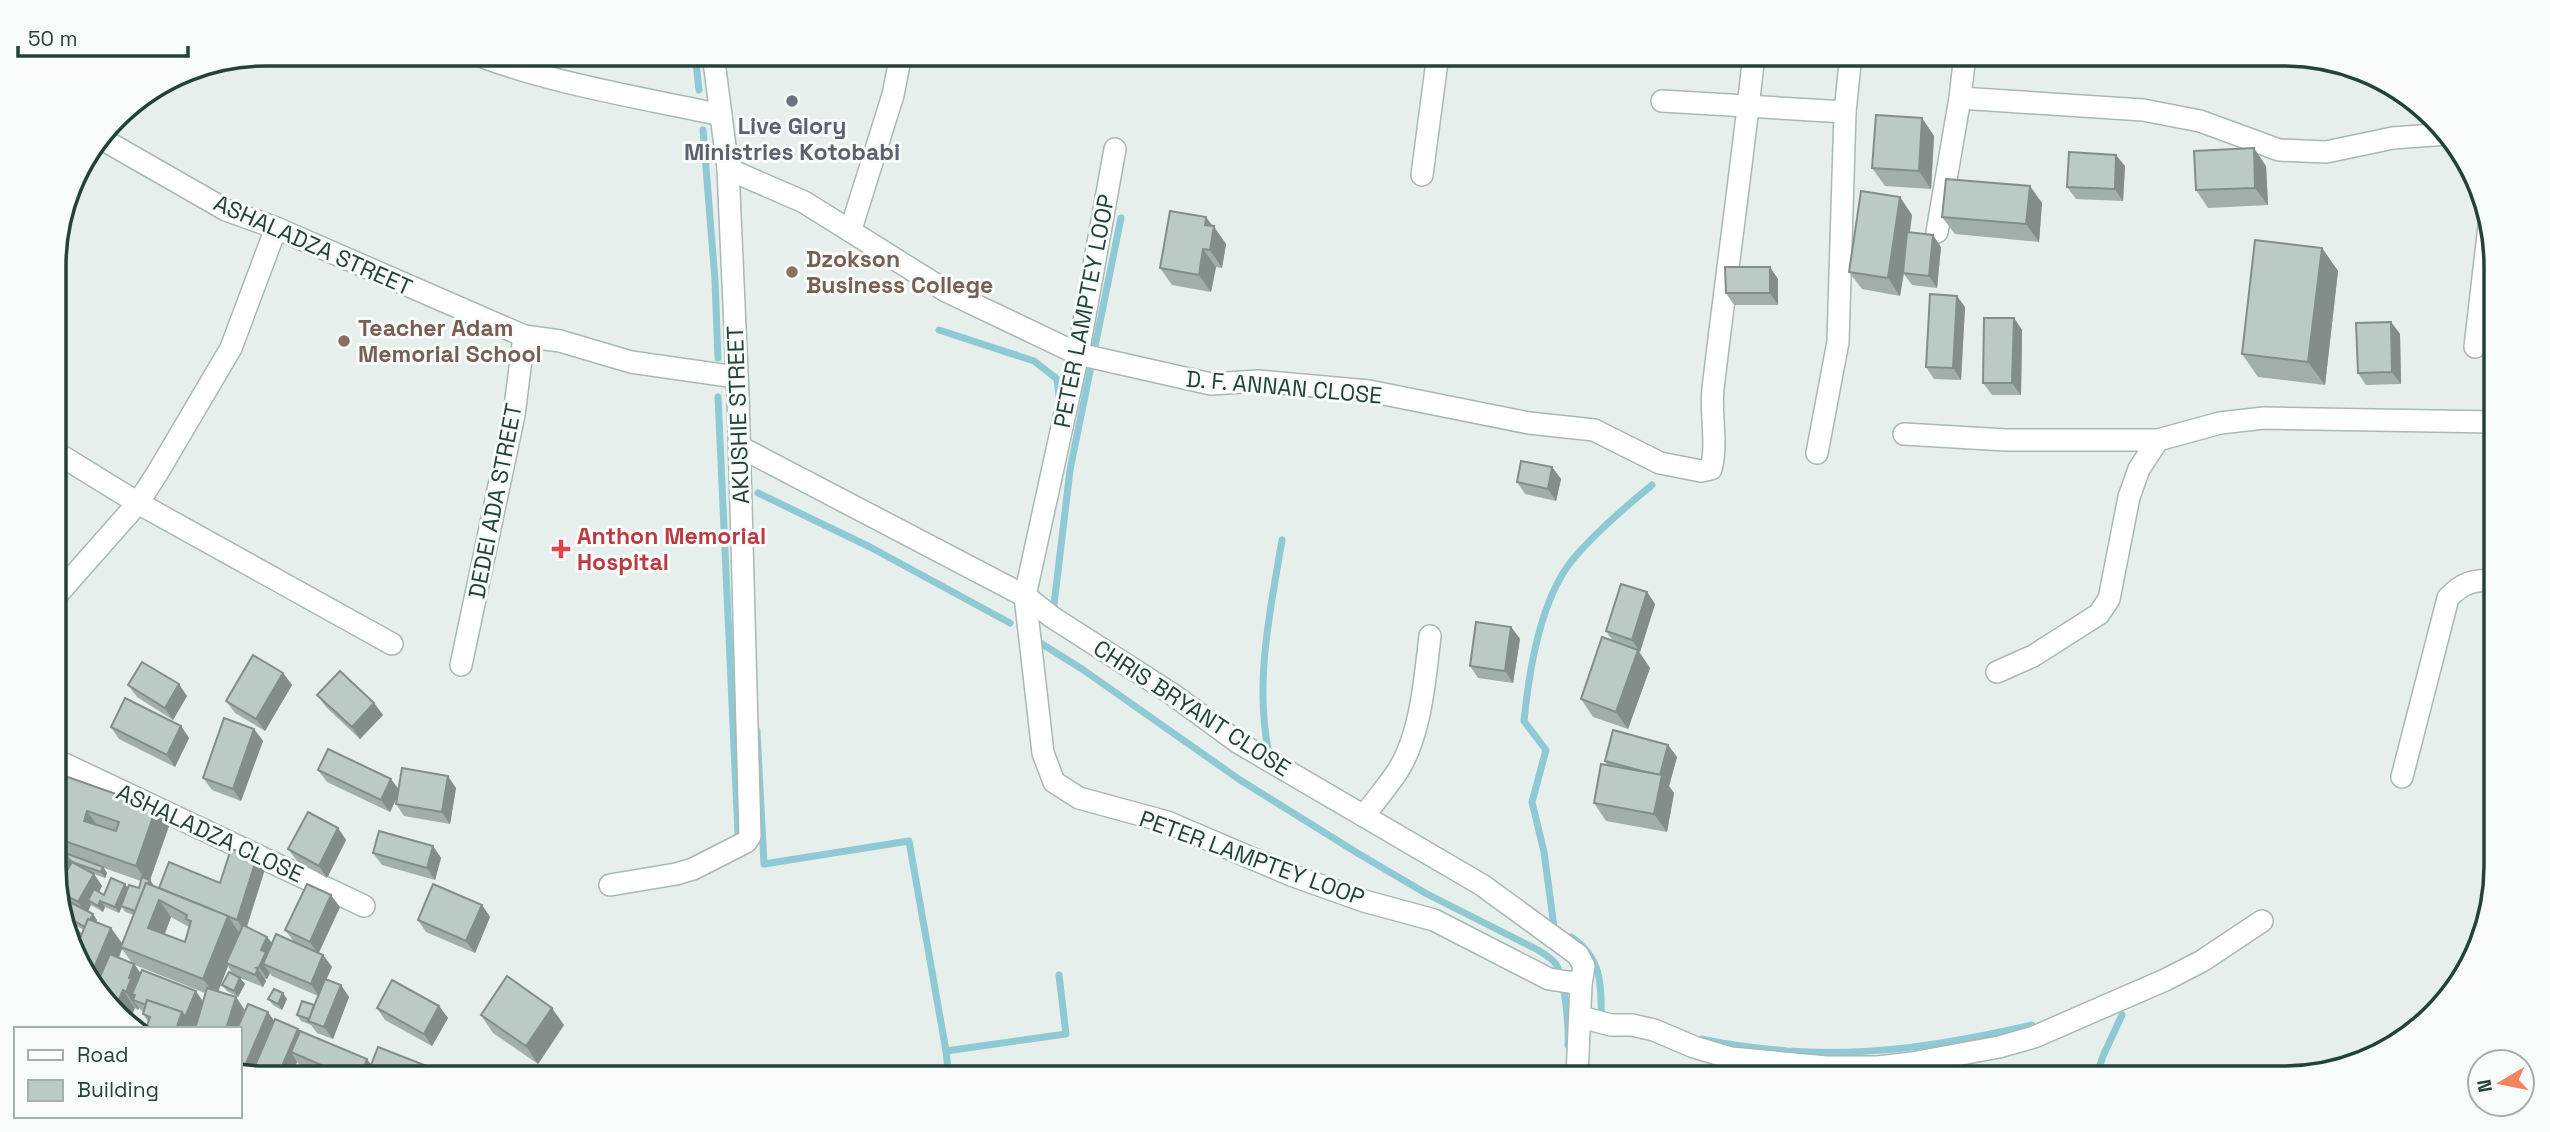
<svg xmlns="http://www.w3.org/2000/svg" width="2550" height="1132" font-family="'Space Grotesk',sans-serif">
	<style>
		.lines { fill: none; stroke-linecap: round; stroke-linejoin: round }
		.stream { stroke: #8ec9d4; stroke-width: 7 }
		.street-casing { stroke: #a8b8b2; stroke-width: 24 }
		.street { stroke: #fff; stroke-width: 21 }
		.wall { fill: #a1aea9; fill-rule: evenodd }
		.shaded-wall { fill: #838d89 }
		.building { fill: #bbcac4; stroke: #838d89; stroke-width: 2; fill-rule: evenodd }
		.worship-dot { fill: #6b7280; stroke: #f7fbf9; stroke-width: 2.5 }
		.education-dot { fill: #8d6e63; stroke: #f7fbf9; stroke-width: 2.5 }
		.health-dot { fill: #e0444e; stroke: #f7fbf9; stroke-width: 2.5 }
		.labels { text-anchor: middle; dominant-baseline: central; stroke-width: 6; stroke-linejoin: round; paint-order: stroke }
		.worship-label { font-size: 23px; font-weight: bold; fill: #5b616d; stroke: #f7fbf9 }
		.street-label { font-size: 23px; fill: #24423a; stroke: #f7fbf9 }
		.education-label { font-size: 23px; font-weight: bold; fill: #785e54; stroke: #f7fbf9; text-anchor: start }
		.health-label { font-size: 23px; font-weight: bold; fill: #be3a42; stroke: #f7fbf9; text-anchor: start }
		.rim { fill: none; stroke: #24423a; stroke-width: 3.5 }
	</style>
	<rect width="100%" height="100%" fill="#e6efeb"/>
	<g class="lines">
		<g class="stream">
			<path d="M695,54L699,90"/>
			<path d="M703,130L715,280L718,358"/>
			<path d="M939,330L1034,361L1057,379L1059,396"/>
			<path d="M718,397L738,834"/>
			<path d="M758,493L870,547L1010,623"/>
			<path d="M1053,613L1070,470L1121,218"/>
			<path d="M1034,639L1082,669L1240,780L1359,854L1427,894L1538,950C1544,954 1551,958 1555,963C1565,976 1569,1028 1568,1045"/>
			<path d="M757,731L764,864L909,841L946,1051"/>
			<path d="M1269,754C1254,683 1270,612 1282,540"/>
			<path d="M1554,927L1544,852L1532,802L1546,750L1524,721C1529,670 1540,598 1574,558C1597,531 1625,507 1652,485"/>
			<path d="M1571,937C1601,957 1602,984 1601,1017H1603"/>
			<path d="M1702,1039C1730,1046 1758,1048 1787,1051C1870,1057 1950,1044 2032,1025"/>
			<path d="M2096,1077L2103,1056L2122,1015"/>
			<path d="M949,1078L946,1051L1066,1034L1059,975"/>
		</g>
		<defs>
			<g id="street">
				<path d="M475,54C549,83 642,98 721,115"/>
				<path d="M1960,98L2143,110L2200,121L2279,150L2326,152L2393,138L2447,134"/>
				<path d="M1662,101L1845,112"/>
				<path d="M102,139L226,210L276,228L524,336L560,341L631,362L736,377"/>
				<path d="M1115,149L1078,354L1025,596L1043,753L1054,782L1079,798L1167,822L1291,875L1364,901L1434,920L1549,979L1581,984"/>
				<path d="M728,169L804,202L946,291L1078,354L1211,384L1258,381L1369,391L1529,423L1594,430L1660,463L1701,471L1711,469C1718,443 1710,415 1713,389C1726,277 1742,166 1754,54"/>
				<path d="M1422,175L1438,54"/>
				<path d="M851,229L893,95L901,54"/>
				<path d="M1937,232L1960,98L1965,54"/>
				<path d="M2475,347L2489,226"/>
				<path d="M1904,434L2006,440H2158L2220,423L2264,418L2494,422"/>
				<path d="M740,447L1025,596L1052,617L1172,694L1239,743L1482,885L1578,955L1584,966L1581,984L1577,1077"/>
				<path d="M55,452L138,503L392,644"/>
				<path d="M1817,453L1838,342L1845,112L1851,54"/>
				<path d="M55,597L138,503L158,472L231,348L276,228"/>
				<path d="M461,665L514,415L524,336"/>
				<path d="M1997,672L2033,656L2099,614L2109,599L2129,497L2139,469L2158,440"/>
				<path d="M56,760L364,906"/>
				<path d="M2402,777L2448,598C2463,582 2474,580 2495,580"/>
				<path d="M1364,816C1375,801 1387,787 1397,772C1421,736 1425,678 1430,636"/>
				<path d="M610,885L676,874L693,869L746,842L750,836L738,396L728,169L713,54"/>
				<path d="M1581,1017L1611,1025H1632L1654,1030L1694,1047L1731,1058L1826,1067H1878L1912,1063L1999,1047L2034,1037L2165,980L2202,961L2262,921"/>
			</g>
		</defs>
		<use href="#street" class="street-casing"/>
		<use href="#street" class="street"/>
	</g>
	<g class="wall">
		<path d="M1922,118L1934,136L1931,189L1885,186L1872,168Z"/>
		<path d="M2125,166L2123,201L2076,199L2067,187Z"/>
		<path d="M2266,166L2268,205L2208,208L2196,190Z"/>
		<path d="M2042,203L2039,242L1955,234L1942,217Z"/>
		<path d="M1912,215L1910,232L1941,247L1937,288L1912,285L1904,274L1900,296L1862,289L1849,272Z"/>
		<path d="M1212,226H1214L1226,244L1222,268L1216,267L1211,292L1172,285L1160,268Z"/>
		<path d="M2322,248L2338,271L2325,385L2258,377L2242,354Z"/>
		<path d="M1778,279V305H1734L1726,293Z"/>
		<path d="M1965,307L1961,380L1934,379L1926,367Z"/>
		<path d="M2014,318L2022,330L2021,395H1992L1983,383Z"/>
		<path d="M2391,322L2400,334L2401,384L2366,385L2358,373Z"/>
		<path d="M1552,467L1561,479L1556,501L1525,494L1517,482Z"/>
		<path d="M1647,592L1655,604L1640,652L1638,651L1650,668L1628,729L1593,717L1581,699L1613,641L1606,631Z"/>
		<path d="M1511,627L1520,639L1513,683L1478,678L1470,666Z"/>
		<path d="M283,673L292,685L265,731L235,713L226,701Z"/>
		<path d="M128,685L187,696L173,720L137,697Z"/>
		<path d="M317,695L374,703L383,715L360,739L326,707Z"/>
		<path d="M181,726L189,738L175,767L119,739L111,727Z"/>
		<path d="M254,729L263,741L241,801L212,790L203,778Z"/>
		<path d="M1668,745L1677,757L1669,786L1674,793L1667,832L1606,821L1594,803L1607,765L1605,761Z"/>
		<path d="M318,770L398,789L456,788L450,824L404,816L396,804L397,797L390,812L327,782Z"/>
		<path d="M56,792L156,808L169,826L150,880L154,886L159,888L220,883L265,869L247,927L267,937L272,943L294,942L285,930L340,907L319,953L323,955L332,967L326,979L341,985L349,997L333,1039L317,1033L311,1025L301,1021L297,1015L315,1005L318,996L272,976L270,973L267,979H265L266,981L263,987L238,977L240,978L245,984L238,997L227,991L222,985L233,975L228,966L218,992L236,997L244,1009L240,1022L268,1012L274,1021L300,1032L371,1065L432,1068L436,1074L460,1078H331L299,1064L297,1062L197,1021L194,1029L149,1023L143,1014V1012L139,1008L138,1010L135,1008L96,986L98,982L92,980L63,911L67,903L61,896L59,900L56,894L58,886L56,885V852L67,857L68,855L56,851ZM104,868L141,881L139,888H128L125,884L104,895L99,892L102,886L94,874L105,878L107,873ZM91,905L103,912L105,907L119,913L122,907L125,912L134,915L122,944L111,928L96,922L97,920L88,912ZM171,917L189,927L185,942L165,934ZM75,925L84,930L82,935ZM122,949L133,964L119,958ZM135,965L205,993L203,1002L140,973Z"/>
		<path d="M338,828L346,840L327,878L297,861L288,849Z"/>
		<path d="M433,846L441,858L435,880L382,865L373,853Z"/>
		<path d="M482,905L490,917L475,953L426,932L418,920Z"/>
		<path d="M283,993L287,999L282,1010L273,1005L268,999Z"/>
		<path d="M439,1006L448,1018L432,1046L385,1020L377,1008Z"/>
		<path d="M481,1015L564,1025L538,1064L493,1033Z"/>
	</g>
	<g class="shaded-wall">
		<path d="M1922,118L1934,136L1931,189L1919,171Z"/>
		<path d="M2254,148L2266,166L2268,205L2255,188Z"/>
		<path d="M2116,155L2125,166L2123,201L2115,189Z"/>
		<path d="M2030,186L2042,203L2039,242L2026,224Z"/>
		<path d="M1900,197L1912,215L1900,296L1888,278Z"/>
		<path d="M1206,217L1226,244L1222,268L1210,250L1205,225Z"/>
		<path d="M1933,235L1941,247L1937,288L1929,276Z"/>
		<path d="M2322,248L2338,271L2325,385L2308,362Z"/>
		<path d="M1203,249L1216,267L1211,292L1199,275Z"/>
		<path d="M1770,267L1778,279V305L1770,293Z"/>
		<path d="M1957,296L1965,307L1961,380L1953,368Z"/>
		<path d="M2014,318L2022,330L2021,395L2012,383Z"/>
		<path d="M2391,322L2400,334L2401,384L2392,372Z"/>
		<path d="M1552,467L1561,479L1556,501L1548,489Z"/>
		<path d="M1647,592L1655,604L1640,652L1632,640Z"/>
		<path d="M1511,627L1520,639L1513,683L1505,671Z"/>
		<path d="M1638,650L1650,668L1628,729L1616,712Z"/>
		<path d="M283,673L292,685L265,731L256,719Z"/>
		<path d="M179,684L187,696L173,720L165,708Z"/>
		<path d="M374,703L383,715L360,739L352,727Z"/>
		<path d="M181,726L189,738L175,767L167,755Z"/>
		<path d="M254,729L263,741L241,801L233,789Z"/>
		<path d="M1668,745L1677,757L1669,786L1674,793L1667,832L1654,814L1660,776Z"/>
		<path d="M448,776L456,788L450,824L442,812Z"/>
		<path d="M391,779L400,791L390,812L381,800Z"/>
		<path d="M156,808L169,826L150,880L154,886L148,884L136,866Z"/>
		<path d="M87,811L100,829L84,821Z"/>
		<path d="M338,828L346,840L327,878L319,866Z"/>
		<path d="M433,846L441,858L435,880L427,868Z"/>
		<path d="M257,857L265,869L245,932L237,920Z"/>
		<path d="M70,859L78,871L68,891L59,879Z"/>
		<path d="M103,867L107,873L105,878L101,872Z"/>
		<path d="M94,874L102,886L93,903L88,900L91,905L86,914L78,902Z"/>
		<path d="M125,884L129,890L119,913L115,907Z"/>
		<path d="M56,890L61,896L59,900L56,894Z"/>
		<path d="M331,895L340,907L318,954L310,942Z"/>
		<path d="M159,900L171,917L160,945L148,928Z"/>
		<path d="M100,901L105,907L103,912L98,906Z"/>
		<path d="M482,905L490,917L475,953L466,941Z"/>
		<path d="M93,914L97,920L91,934L86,927Z"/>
		<path d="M228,916L240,934L226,963L228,966L216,997L203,979Z"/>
		<path d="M70,917L82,935L78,945L68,922Z"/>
		<path d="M111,928L124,946L121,947L122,949L106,986L94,968Z"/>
		<path d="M267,937L276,948L263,964L270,973L267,979L259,967L261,950Z"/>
		<path d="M323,955L332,967L319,996L311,984Z"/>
		<path d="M134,964L147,982L135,995L132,994L138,1002L133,1000L139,1008L138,1010L126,992L129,978Z"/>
		<path d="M258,969L266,981L263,987L255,975Z"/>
		<path d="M240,978L245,984L238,997L234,991Z"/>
		<path d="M341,985L349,997L333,1039L324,1027Z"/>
		<path d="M123,990L135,1008L130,1020L115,1008Z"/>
		<path d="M196,991L204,1003L194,1029H176L182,1012Z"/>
		<path d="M283,993L287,999L282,1010L278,1004Z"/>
		<path d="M236,997L244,1009L238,1029H226Z"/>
		<path d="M439,1006L448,1018L432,1046L424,1034Z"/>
		<path d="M552,1008L564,1025L538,1064L526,1046Z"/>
		<path d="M268,1012L280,1030L261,1077L242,1073Z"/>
		<path d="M298,1029L306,1041L291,1052L297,1062L291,1078H277Z"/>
		<path d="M367,1059L376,1071L373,1078H360Z"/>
	</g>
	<g class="building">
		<path d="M1876,115L1922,118L1919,171L1872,168Z"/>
		<path d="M2254,148L2255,188L2196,190L2194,151Z"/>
		<path d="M2069,152L2116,155L2115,189L2067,187Z"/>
		<path d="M1946,179L2030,186L2026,224L1942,217Z"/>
		<path d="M1861,191L1900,197L1888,278L1849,272Z"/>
		<path d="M1170,211L1206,217L1205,225L1214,226L1210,250L1203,249L1199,275L1160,268Z"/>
		<path d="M1907,232L1933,235L1929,276L1903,273Z"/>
		<path d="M2255,240L2322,248L2308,362L2242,354Z"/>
		<path d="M1725,267H1770V293H1726Z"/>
		<path d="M1930,294L1957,296L1953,368L1926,367Z"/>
		<path d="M1984,318H2014L2012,383H1983Z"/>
		<path d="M2391,322L2392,372L2358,373L2356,323Z"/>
		<path d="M1521,461L1552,467L1548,489L1517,482Z"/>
		<path d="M1621,584L1647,592L1632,640L1606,631Z"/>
		<path d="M1476,622L1511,627L1505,671L1470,666Z"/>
		<path d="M1602,637L1638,650L1616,712L1581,699Z"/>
		<path d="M253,655L283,673L256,719L226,701Z"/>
		<path d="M142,662L179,684L165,708L128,685Z"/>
		<path d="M340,671L374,703L352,727L317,695Z"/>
		<path d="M125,698L181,726L167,755L111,727Z"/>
		<path d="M224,718L254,729L233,789L203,778Z"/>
		<path d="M1613,730L1668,745L1660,775L1642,771L1605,761Z"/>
		<path d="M328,749L391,779L381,800L318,770Z"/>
		<path d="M1601,764L1662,775L1654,814L1594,803Z"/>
		<path d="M402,768L448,776L442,812L396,804Z"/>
		<path d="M62,775L156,808L136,866L56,838V792ZM87,811L119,822L116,831L84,821Z"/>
		<path d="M308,812L338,828L319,866L288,849Z"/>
		<path d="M379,831L433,846L427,868L373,853Z"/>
		<path d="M231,849L257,857L237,920L159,888L169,862L220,883Z"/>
		<path d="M56,852L70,859L59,879L56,877Z"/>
		<path d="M68,854L103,867L101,872L72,862L67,857Z"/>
		<path d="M72,862L94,874L78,902L56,890Z"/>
		<path d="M142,877L150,880L148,884L146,883L135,911L121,906L129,885L139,888Z"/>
		<path d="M111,878L125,884L115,907L100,901L98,906L88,900L94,889L104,895Z"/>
		<path d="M146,883L228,916L203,979L121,947ZM159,900L187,915L186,919L191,921L185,942L148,928Z"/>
		<path d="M307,884L331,895L310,942L285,930Z"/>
		<path d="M433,884L482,905L466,941L418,920Z"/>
		<path d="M68,901L93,914L90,920L88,919L85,927L71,919L65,914L63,911Z"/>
		<path d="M88,919L111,928L94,968L86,965L72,933L81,936Z"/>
		<path d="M243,925L267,937L261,950L266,952L259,967L256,968L258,969L255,975L226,963Z"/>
		<path d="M276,934L323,955L311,984L263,964Z"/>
		<path d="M110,954L134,964L129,978L131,979L126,992L123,990L115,1008L98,995L95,988Z"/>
		<path d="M142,970L196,991L185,1017L182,1012L147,1000L146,1005L133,1000L135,995L132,994Z"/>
		<path d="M229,972L240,978L234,991L222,985Z"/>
		<path d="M507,976L552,1008L526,1046L481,1015Z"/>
		<path d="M325,979L341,985L324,1027L308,1021Z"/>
		<path d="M392,980L439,1006L424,1034L377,1008Z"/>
		<path d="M207,988L236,997L226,1029H195Z"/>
		<path d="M274,989L283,993L278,1004L268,999Z"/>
		<path d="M147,1000L182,1012L176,1029H146L150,1017L143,1014Z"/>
		<path d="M302,1001L314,1005L309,1019L297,1015Z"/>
		<path d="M248,1004L268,1012L242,1073L240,1072V1029H237Z"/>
		<path d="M275,1019L298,1029L277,1078H266L251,1075Z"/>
		<path d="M300,1031L367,1059L360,1078H351L291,1052Z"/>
		<path d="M378,1047L432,1068L430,1072L437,1074L435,1078H366Z"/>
		<path d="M439,1071L460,1078H436Z"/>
	</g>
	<circle class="worship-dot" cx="792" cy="101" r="7"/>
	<g class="education-dot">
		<circle cx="792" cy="272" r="7"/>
		<circle cx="344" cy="341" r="7"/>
	</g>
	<path class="health-dot" d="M557.5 538.5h7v7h7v7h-7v7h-7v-7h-7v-7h7z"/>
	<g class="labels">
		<g class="worship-label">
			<text x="792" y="126">Live Glory<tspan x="792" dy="26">Ministries Kotobabi</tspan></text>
		</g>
		<g class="street-label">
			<text transform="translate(313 245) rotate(24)">ASHALADZA STREET</text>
			<text transform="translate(1084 311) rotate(-79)">PETER LAMPTEY LOOP</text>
			<text transform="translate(1284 387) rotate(5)">D. F. ANNAN CLOSE</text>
			<text transform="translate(738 415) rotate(-92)">AKUSHIE STREET</text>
			<text transform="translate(495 501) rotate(-79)">DEDEI ADA STREET</text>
			<text transform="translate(1192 708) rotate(33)">CHRIS BRYANT CLOSE</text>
			<text transform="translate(210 833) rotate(25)">ASHALADZA CLOSE</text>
			<text transform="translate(1252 858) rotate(20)">PETER LAMPTEY LOOP</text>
		</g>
		<g class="education-label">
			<text x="806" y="259">Dzokson<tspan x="806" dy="26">Business College</tspan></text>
			<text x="358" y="328">Teacher Adam<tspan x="358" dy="26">Memorial School</tspan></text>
		</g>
		<g class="health-label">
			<text x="577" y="536">Anthon Memorial<tspan x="577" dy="26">Hospital</tspan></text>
		</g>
	</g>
	<path d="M0 0H2550V1132H0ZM266 66H2284A200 200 0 0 1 2484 266V866A200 200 0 0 1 2284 1066H266A200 200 0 0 1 66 866V266A200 200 0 0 1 266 66Z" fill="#f7fbf9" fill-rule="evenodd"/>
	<path class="rim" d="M266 66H2284A200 200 0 0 1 2484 266V866A200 200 0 0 1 2284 1066H266A200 200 0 0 1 66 866V266A200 200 0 0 1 266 66Z"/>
	<rect x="14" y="1027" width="228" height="91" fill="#f7fbf9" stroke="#a3b1ad" stroke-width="2"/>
	<rect x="28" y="1050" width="35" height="10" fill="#ffffff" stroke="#a3b1ad" stroke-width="2"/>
	<text x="77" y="1062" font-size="21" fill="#24423a">Road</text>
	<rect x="28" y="1080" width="35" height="21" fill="#bbcac4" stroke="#a3b1ad" stroke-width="2"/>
	<text x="77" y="1097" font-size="21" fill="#24423a">Building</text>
	<g transform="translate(2501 1083) rotate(260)"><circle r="33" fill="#f7fbf9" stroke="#a3b1ad" stroke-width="2"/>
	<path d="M0-5L12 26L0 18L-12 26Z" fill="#f4845f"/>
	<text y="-10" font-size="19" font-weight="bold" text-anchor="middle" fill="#24423a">N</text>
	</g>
	<path d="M18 46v10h170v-10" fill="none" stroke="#24423a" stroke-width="3.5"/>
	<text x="28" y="46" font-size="21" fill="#24423a" stroke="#f7fbf9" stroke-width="5" paint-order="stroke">50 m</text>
</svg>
